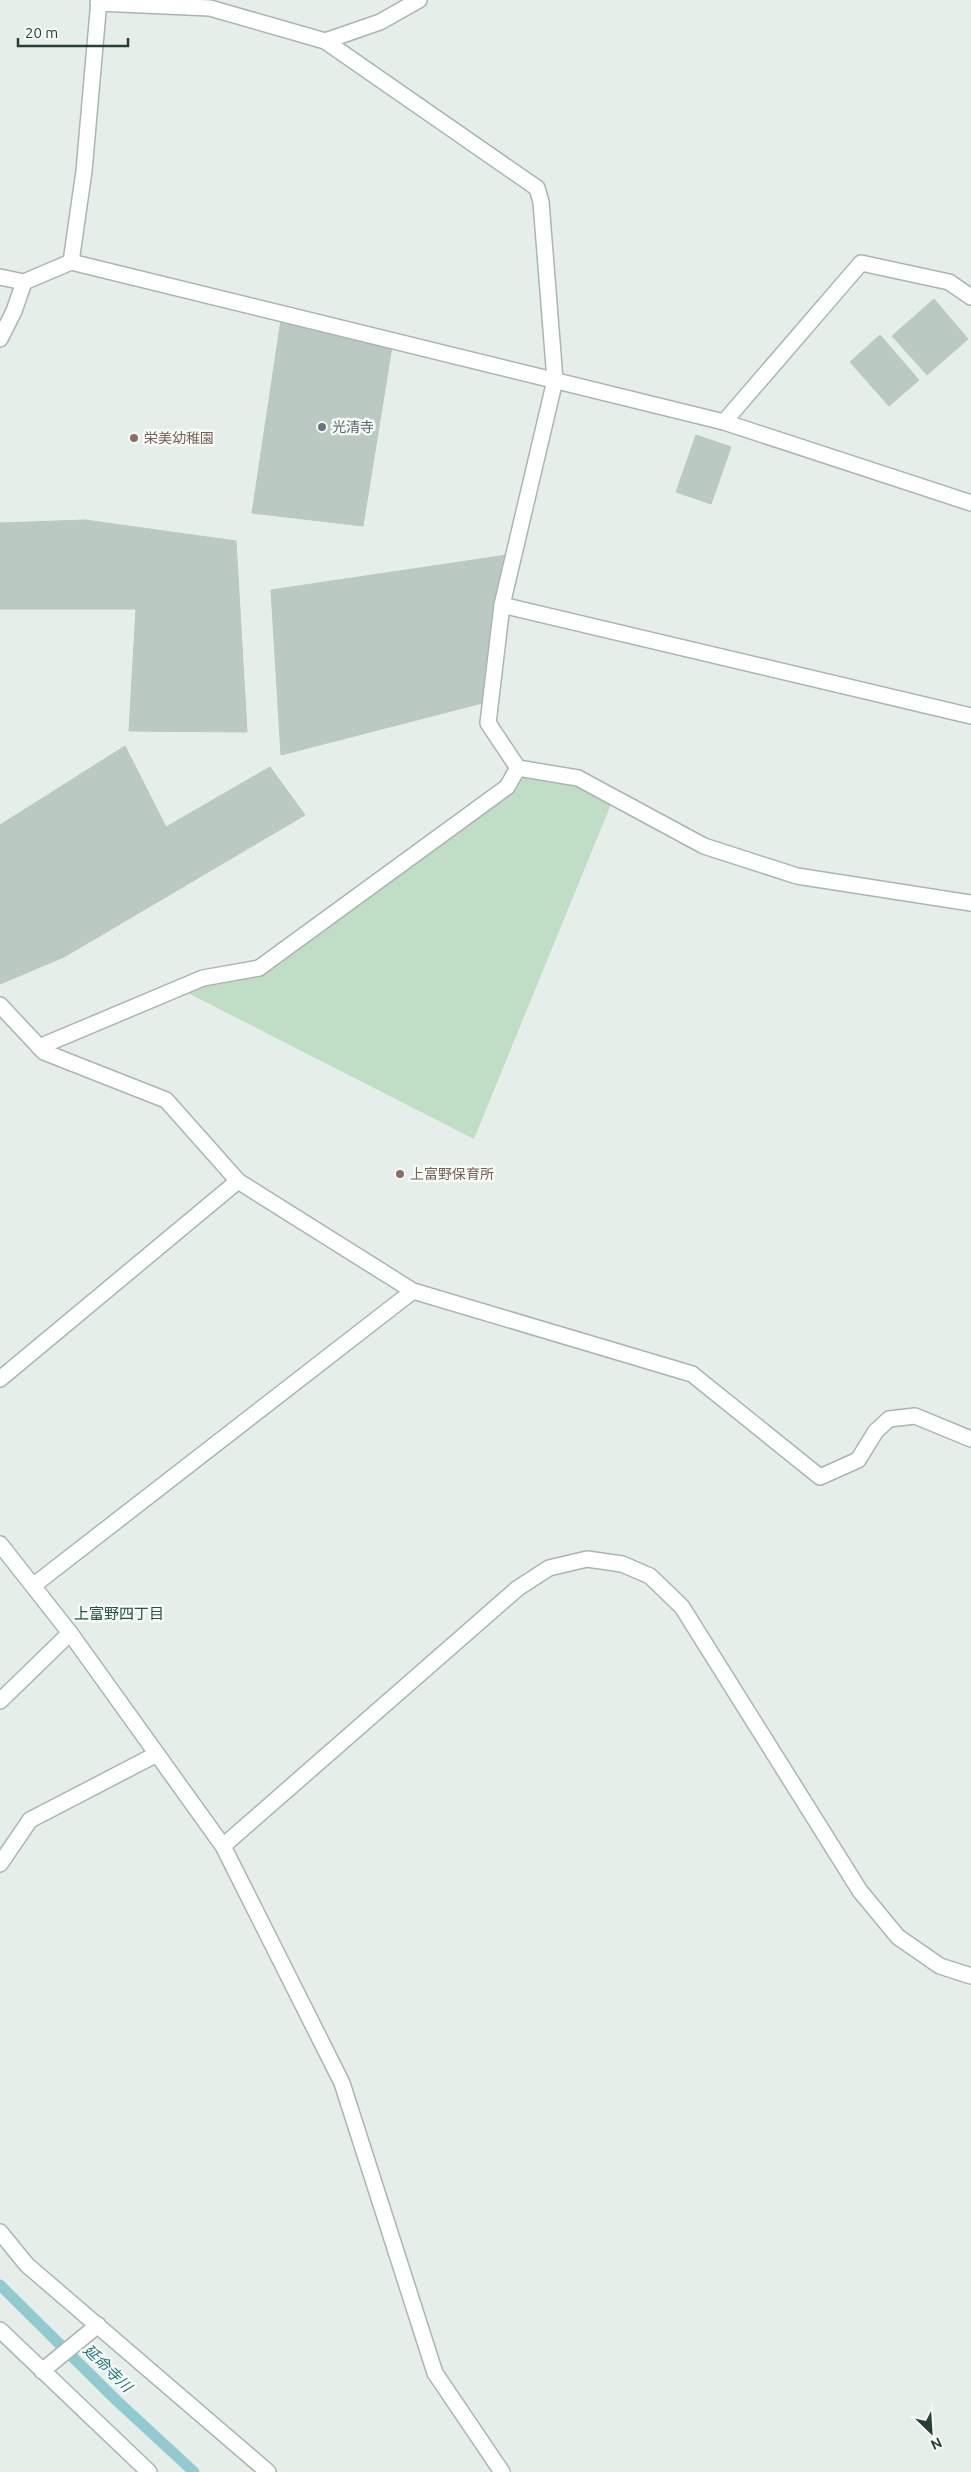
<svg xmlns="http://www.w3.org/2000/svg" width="971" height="2472" font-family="Ubuntu,'Noto Sans JP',sans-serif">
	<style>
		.green { fill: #c0dec6 }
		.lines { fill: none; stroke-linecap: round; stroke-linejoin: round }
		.stream { stroke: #91cbd0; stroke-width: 11 }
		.building { fill: #bbc9c3; stroke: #b9c8c1 }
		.service-casing { stroke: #a8b6b1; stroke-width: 18 }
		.minor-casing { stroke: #a8b6b1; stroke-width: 18 }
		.service { stroke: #fff; stroke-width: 15 }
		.minor { stroke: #fff; stroke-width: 15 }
		.worship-dot { fill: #6b7280; stroke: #f7fbf8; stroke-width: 2 }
		.education-dot { fill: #8d6e63; stroke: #f7fbf8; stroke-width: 2 }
		.labels { text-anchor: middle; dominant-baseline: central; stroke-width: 5; stroke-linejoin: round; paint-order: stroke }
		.worship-label { font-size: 14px; fill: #5b616d; stroke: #f7fbf8; text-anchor: start }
		.education-label { font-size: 14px; fill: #785e54; stroke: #f7fbf8; text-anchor: start }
		.neighbourhood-label { font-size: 15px; fill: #225243; stroke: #f7fbf8 }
		.water-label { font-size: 15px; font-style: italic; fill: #21727a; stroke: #f7fbf8 }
	</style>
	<rect width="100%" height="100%" fill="#e6eeea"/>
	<path class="green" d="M518,768L614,797L474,1139L178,988L259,968L504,789Z"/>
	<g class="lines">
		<path class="stream" d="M0,2285L115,2399L194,2472"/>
	</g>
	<g class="building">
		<path d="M934,299L968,339L927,375L892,336Z"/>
		<path d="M282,313L393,340L363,526L252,513Z"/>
		<path d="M880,335L919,380L889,406L850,362Z"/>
		<path d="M696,435L731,447L711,504L676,492Z"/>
		<path d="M85,520L236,541L247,732L129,731L136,609H0V523Z"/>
		<path d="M514,554L490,701L281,755L271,590Z"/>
		<path d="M125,746L166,827L270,767L305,815L64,957L0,851V825Z"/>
		<path d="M0,851L30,901L0,912Z"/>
		<path d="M30,901L64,957L0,984V912Z"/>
	</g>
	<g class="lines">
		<defs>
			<g id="service">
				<path d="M39,1047L203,978L259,968"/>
				<path d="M0,1379L238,1181"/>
			</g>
			<g id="minor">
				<path d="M98,3L210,8L325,41L537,188L541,202L555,380L502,605L488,723L518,768L578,778L704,846L797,876L971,903"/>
				<path d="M325,41L380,22L419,0"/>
				<path d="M71,262L84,171L99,0"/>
				<path d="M0,277L24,282L71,262L724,422L971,503"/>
				<path d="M0,339L14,311L24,282"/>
				<path d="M724,422L861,263L949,282L971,297"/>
				<path d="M502,605L971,716"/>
				<path d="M259,968L507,787L518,768"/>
				<path d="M0,1005L44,1052L166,1100L238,1181L413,1291L692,1374L820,1477L858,1460L876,1431L889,1419L915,1416L971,1439"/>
				<path d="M0,1544L70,1633L223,1846L342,2083L435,2373L502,2472"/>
				<path d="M34,1585L413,1291"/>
				<path d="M0,1701L70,1633"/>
				<path d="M223,1846L518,1588L549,1568L587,1559L622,1564L650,1576L682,1607L860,1891L898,1937L940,1966L971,1976"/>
				<path d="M0,1864L30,1820L157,1754"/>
				<path d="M0,2232L27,2265L268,2472"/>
				<path d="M0,2330L149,2472"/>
				<path d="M42,2371L98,2325"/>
			</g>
		</defs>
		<use href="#service" class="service-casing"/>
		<use href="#minor" class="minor-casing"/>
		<use href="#service" class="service"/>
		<use href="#minor" class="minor"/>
	</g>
	<circle class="worship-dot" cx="322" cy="427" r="5"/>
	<g class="education-dot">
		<circle cx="134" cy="438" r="5"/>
		<circle cx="400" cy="1174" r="5"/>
	</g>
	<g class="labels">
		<g class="worship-label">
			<text x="332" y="427">光清寺</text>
		</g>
		<g class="education-label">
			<text x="144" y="438">栄美幼稚園</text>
			<text x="410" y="1174">上富野保育所</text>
		</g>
		<g class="neighbourhood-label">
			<text x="119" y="1613">上富野四丁目</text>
		</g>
		<g class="water-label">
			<text transform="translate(108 2368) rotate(44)">延命寺川</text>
		</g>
	</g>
	<g transform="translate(931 2432) rotate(155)" stroke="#f7fbf8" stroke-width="4" paint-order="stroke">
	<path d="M0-4L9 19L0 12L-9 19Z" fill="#254037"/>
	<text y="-8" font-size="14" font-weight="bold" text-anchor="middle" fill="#254037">N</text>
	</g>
	<path d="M18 38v8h110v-8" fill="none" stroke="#254037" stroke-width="2.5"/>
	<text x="25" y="38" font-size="15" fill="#254037" stroke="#f7fbf8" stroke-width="4" paint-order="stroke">20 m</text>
</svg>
